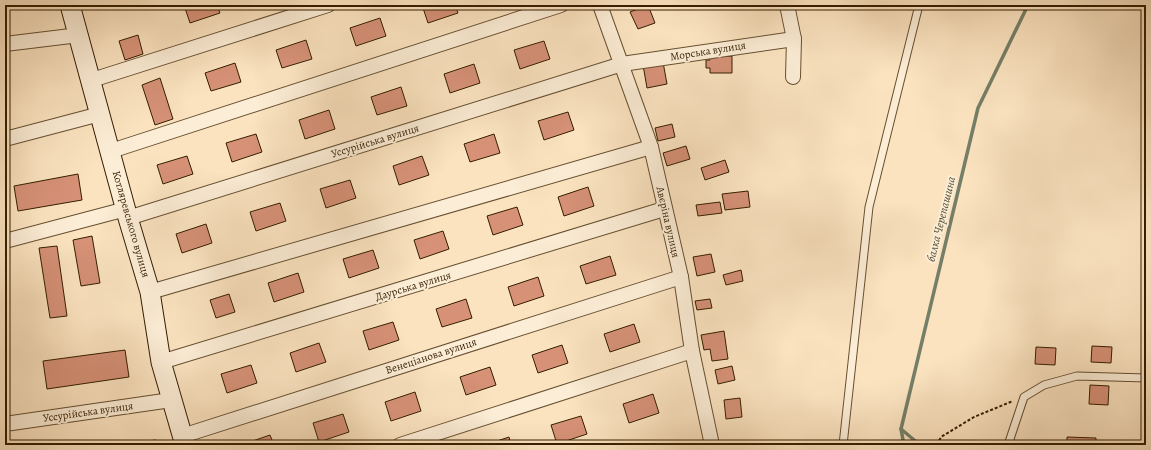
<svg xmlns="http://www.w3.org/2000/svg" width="1151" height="450" font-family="Alegreya,serif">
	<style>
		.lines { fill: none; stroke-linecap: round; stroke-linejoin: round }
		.stream { stroke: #757f67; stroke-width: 3.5 }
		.building { fill: #d69177; stroke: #341e00 }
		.lane-casing { stroke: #664f30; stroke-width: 9 }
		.street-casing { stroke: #664f30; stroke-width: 16 }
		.secondary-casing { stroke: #341e00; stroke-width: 21 }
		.path { stroke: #341e00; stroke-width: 2; stroke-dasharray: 3 2; stroke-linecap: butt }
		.lane { stroke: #fcedd6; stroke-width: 7 }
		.street { stroke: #fcedd6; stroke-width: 14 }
		.secondary { stroke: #fcedd6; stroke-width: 19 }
		.labels { text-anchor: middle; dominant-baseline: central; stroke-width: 4; stroke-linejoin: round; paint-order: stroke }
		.street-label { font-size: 11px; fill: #341e00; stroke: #fcedd6 }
		.water-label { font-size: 12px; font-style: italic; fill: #544e34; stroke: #fcedd6 }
	</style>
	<rect width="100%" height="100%" fill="#fbe3c0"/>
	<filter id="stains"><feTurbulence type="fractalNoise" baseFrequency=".005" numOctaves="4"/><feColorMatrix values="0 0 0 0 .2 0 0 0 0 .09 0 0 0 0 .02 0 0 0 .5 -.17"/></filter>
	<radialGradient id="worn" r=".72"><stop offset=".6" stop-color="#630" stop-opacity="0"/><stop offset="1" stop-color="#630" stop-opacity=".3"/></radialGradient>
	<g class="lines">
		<g class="stream">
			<path d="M901,429L920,445"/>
			<path d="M904,445L901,429L978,108L1028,5"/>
		</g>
	</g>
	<g class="building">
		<path d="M184,5H217L220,13L190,23Z"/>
		<path d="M422,5H455L458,13L428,23Z"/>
		<path d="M648,5L655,23L638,29L630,12Z"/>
		<path d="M380,18L386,36L356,46L350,28Z"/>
		<path d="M138,35L143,54L125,60L119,41Z"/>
		<path d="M306,40L312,59L282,68L276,50Z"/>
		<path d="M544,41L550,59L520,69L514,50Z"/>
		<path d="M732,56V73H710V68H706V60H710V57Z"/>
		<path d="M663,62L667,84L647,88L643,65Z"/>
		<path d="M235,63L241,82L211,91L205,73Z"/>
		<path d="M474,64L480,83L450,93L444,74Z"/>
		<path d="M160,78L173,119L155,125L142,85Z"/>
		<path d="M401,87L407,106L377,115L371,97Z"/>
		<path d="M329,110L335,129L305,139L299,120Z"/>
		<path d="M568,112L574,130L544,140L538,121Z"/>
		<path d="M672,124L675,137L658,141L655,128Z"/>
		<path d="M256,134L262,152L232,162L226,143Z"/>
		<path d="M494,134L500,153L470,162L464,144Z"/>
		<path d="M686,146L690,159L667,166L663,153Z"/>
		<path d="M187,156L193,174L163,184L157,165Z"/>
		<path d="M422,156L429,175L399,185L393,166Z"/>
		<path d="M725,160L729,172L705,180L701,168Z"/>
		<path d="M78,174L82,200L18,211L14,186Z"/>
		<path d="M350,180L356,198L326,208L320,189Z"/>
		<path d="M588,187L594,206L564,216L558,197Z"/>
		<path d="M748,191L750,207L725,210L722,194Z"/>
		<path d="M720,202L722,213L698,216L696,205Z"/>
		<path d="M280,203L286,221L256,231L250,212Z"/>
		<path d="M517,207L523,225L493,235L487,216Z"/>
		<path d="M206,224L212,243L182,253L176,234Z"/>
		<path d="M443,231L449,249L420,259L414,240Z"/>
		<path d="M92,236L100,283L81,286L73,240Z"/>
		<path d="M57,246L67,316L50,318L39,248Z"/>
		<path d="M373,250L379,268L349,278L343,259Z"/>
		<path d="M711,254L715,272L697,276L693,257Z"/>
		<path d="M610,256L616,275L586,284L580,266Z"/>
		<path d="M741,270L743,281L726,285L723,275Z"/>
		<path d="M298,273L304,292L274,302L268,283Z"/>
		<path d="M538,277L544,296L514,306L508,287Z"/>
		<path d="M229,294L235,312L216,318L210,300Z"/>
		<path d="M466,299L472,318L442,327L436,309Z"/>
		<path d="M710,299L712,308L697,310L695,301Z"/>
		<path d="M393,322L399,340L369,350L363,331Z"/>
		<path d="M634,324L640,342L610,352L604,334Z"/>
		<path d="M724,331L728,359L712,361L710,349L704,350L701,335Z"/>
		<path d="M319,343L326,362L296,372L290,353Z"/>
		<path d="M562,345L568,363L538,373L532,355Z"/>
		<path d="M1092,346L1112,347L1111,363L1091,362Z"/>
		<path d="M1036,347L1056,348L1055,365L1035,364Z"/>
		<path d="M125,350L129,377L47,389L43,361Z"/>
		<path d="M251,365L257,383L227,393L221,374Z"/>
		<path d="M732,366L735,380L718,384L715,370Z"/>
		<path d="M490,367L496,385L466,395L460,377Z"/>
		<path d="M1090,385L1109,386L1108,405L1089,404Z"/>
		<path d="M415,392L421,411L391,421L385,402Z"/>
		<path d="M653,394L659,413L629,423L623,404Z"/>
		<path d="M740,398L742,417L726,419L724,400Z"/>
		<path d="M343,414L349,432L319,442L313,423Z"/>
		<path d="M581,416L587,434L557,444L551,425Z"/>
		<path d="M270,435L274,445H241Z"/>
		<path d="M509,437L511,445H485Z"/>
		<path d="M1067,437L1096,438V445H1067Z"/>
		<path d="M156,440V445H116Z"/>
	</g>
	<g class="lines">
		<defs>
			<g id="lane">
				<path d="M843,445L869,207L919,5"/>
				<path d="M1008,445L1024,397L1044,385L1077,376L1146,378"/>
			</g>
			<g id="street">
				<path d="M600,5L651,147L681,277L692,351L712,445"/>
				<path d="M787,5L794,39L793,77"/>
				<path d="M5,44L79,35"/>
				<path d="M92,80L328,5"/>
				<path d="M5,139L100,114"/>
				<path d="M111,151L561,5"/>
				<path d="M128,218L622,64L794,39"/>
				<path d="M5,241L126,209"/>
				<path d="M150,292L651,147"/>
				<path d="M161,362L664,209"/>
				<path d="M5,424L171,400"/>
				<path d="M182,436L681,277"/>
				<path d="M400,445L692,351"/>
			</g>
			<path id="secondary" d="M70,5L128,218L150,292L161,362L185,445"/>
		</defs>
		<use href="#lane" class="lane-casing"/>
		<use href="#street" class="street-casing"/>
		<use href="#secondary" class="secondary-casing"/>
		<path class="path" d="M937,445L941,437L974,417L1013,401"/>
		<use href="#lane" class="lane"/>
		<use href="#street" class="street"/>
		<use href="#secondary" class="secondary"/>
	</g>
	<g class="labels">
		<g class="street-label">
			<text transform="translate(708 51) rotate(-9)">Морська вулиця</text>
			<text transform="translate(375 141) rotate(-17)">Уссурійська вулиця</text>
			<text transform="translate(668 222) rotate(77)">Авєріна вулиця</text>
			<text transform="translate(131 224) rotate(74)">Котляревського вулиця</text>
			<text transform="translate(413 286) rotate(-17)">Даурська вулиця</text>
			<text transform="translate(431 356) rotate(-18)">Венеціанова вулиця</text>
			<text transform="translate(88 412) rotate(-8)">Уссурійська вулиця</text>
		</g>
		<g class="water-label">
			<text transform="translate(941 219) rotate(-76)">балка Черепашина</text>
		</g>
	</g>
	<rect width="1151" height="450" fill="none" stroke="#fbe3c0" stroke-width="20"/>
	<rect x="6" y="6" width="1139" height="438" fill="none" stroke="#341e00" stroke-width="2"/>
	<rect x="10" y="10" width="1131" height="430" fill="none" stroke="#341e00"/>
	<rect width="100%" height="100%" filter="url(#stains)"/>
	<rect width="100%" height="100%" fill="url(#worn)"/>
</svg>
